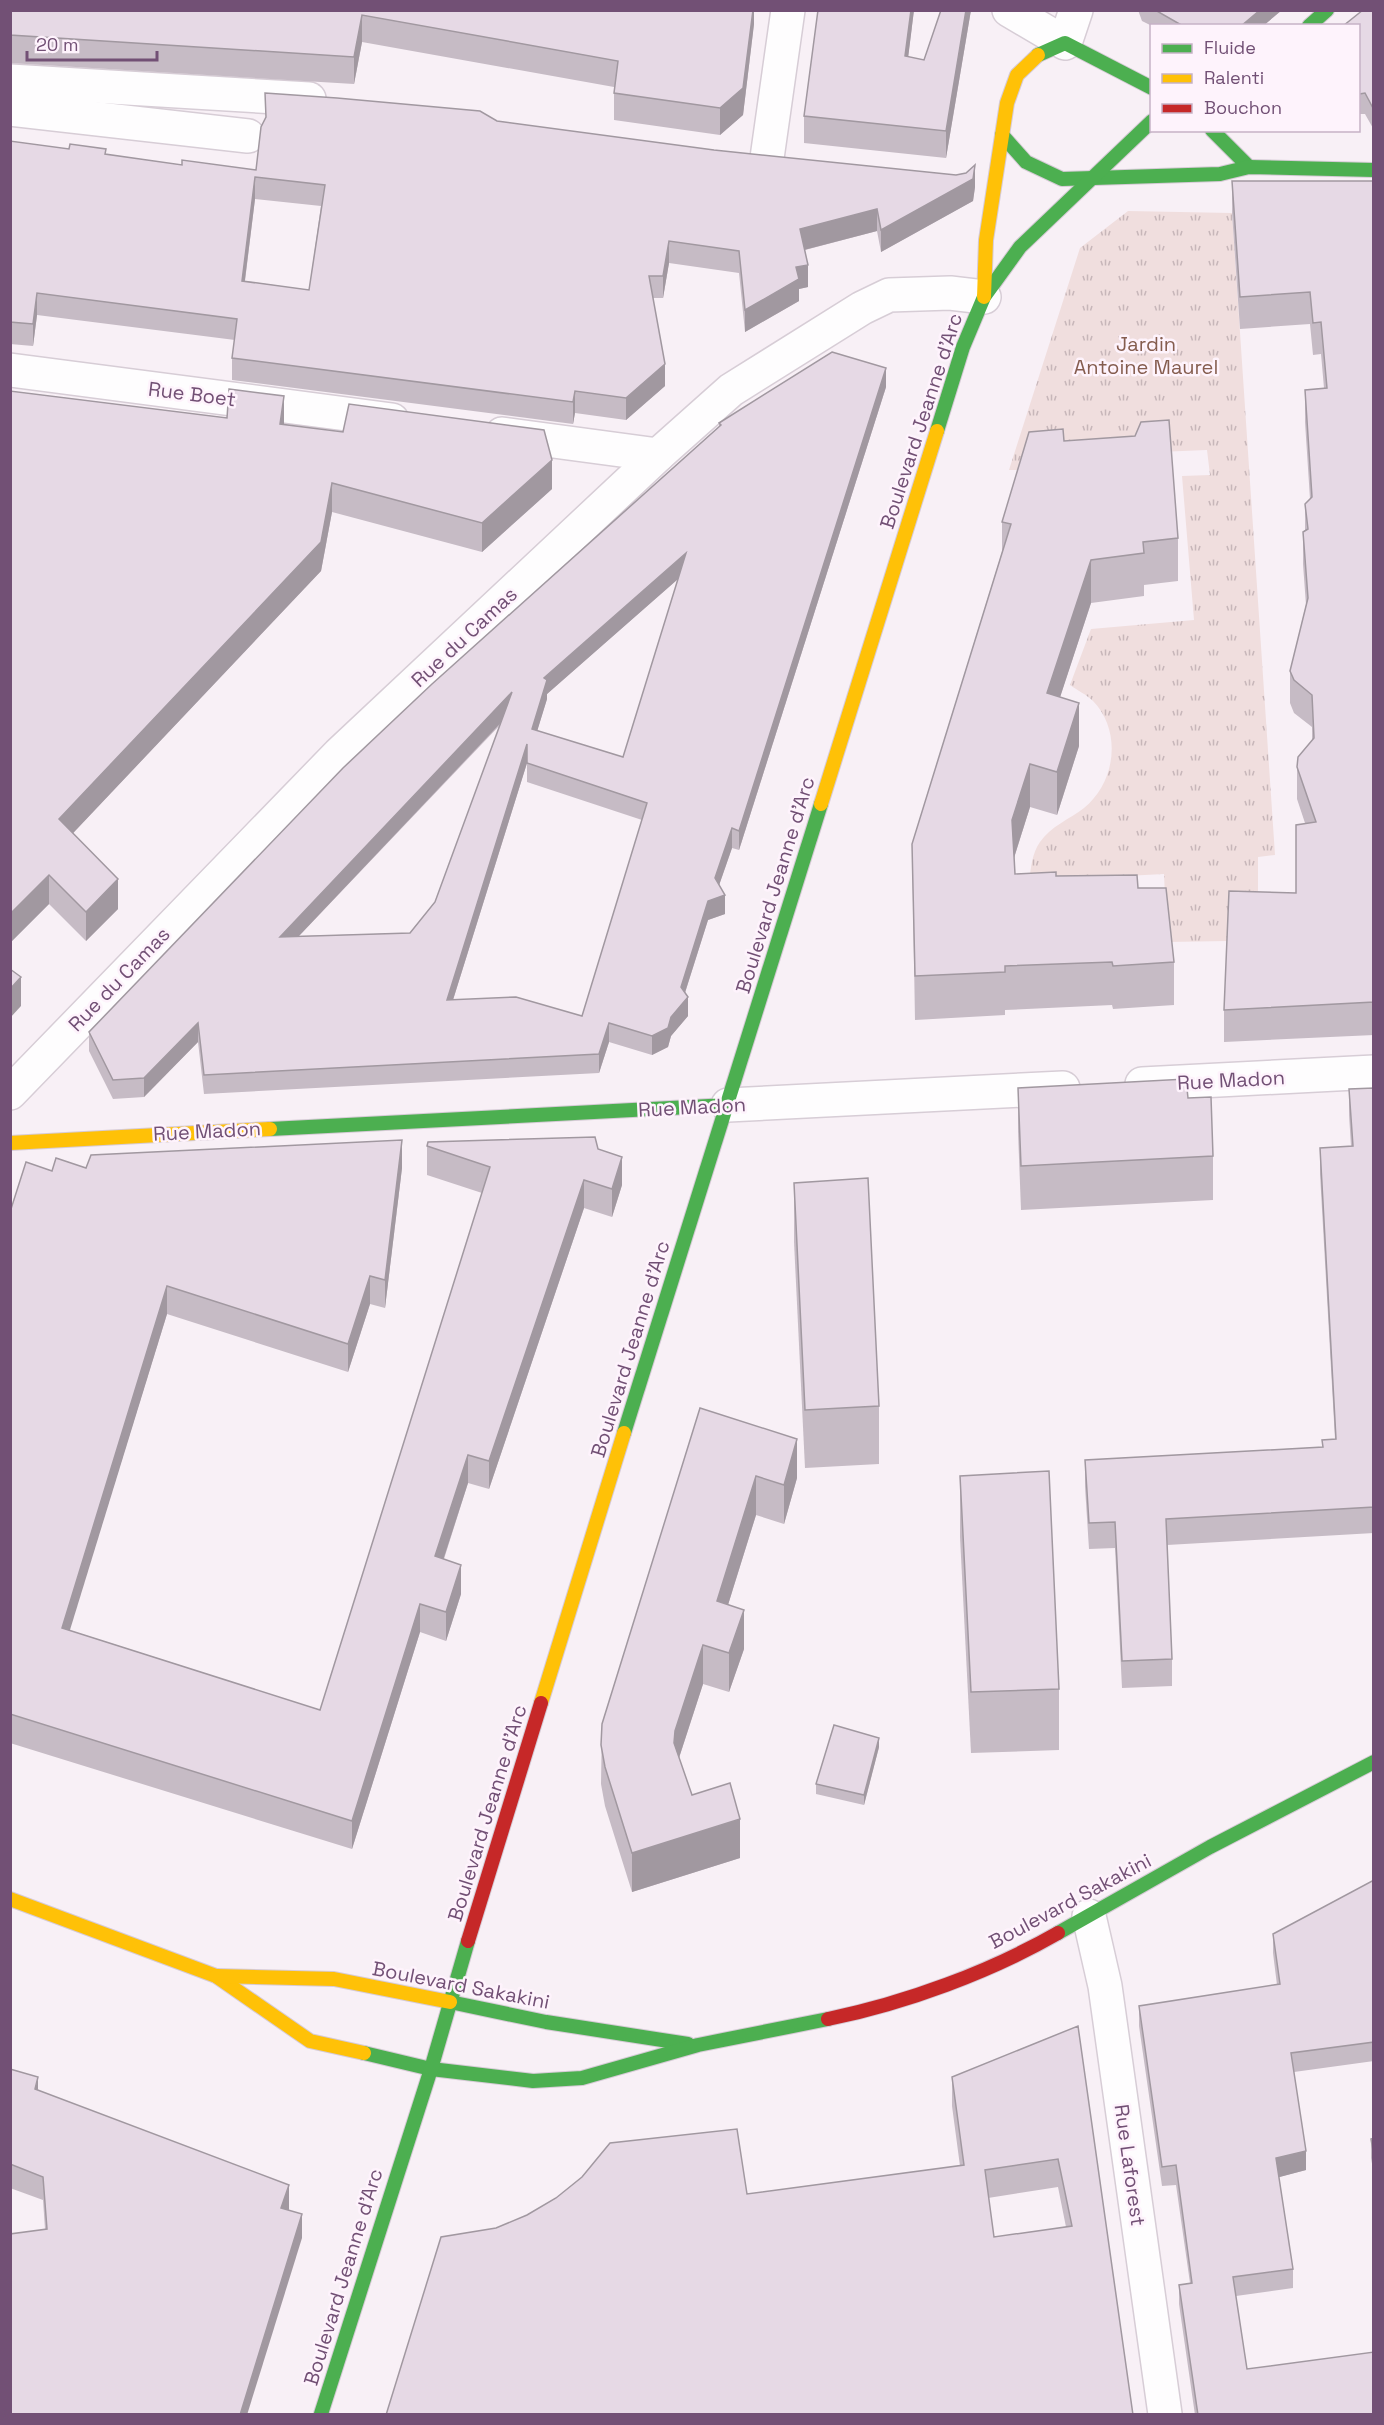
<svg xmlns="http://www.w3.org/2000/svg" width="1384" height="2425" font-family="'Space Grotesk',sans-serif">
	<style>
		.park { fill: url(#park-tufts) }
		.lines { fill: none; stroke-linecap: round; stroke-linejoin: round }
		.street-casing { stroke: #d7cdd6; stroke-width: 36 }
		.fast-casing { stroke: #d6cbd6; stroke-width: 16 }
		.slow-casing { stroke: #d6cbd6; stroke-width: 16 }
		.jam-casing { stroke: #d6cbd6; stroke-width: 16 }
		.street { stroke: #fefdfe; stroke-width: 33 }
		.fast { stroke: #4caf50; stroke-width: 14 }
		.slow { stroke: #ffc107; stroke-width: 14 }
		.jam { stroke: #c62828; stroke-width: 14 }
		.wall { fill: #c6bbc5; fill-rule: evenodd }
		.shaded-wall { fill: #a198a0 }
		.building { fill: #e6d9e5; stroke: #a198a0; stroke-width: 1.5; fill-rule: evenodd }
		.labels { text-anchor: middle; dominant-baseline: central; stroke-width: 5; stroke-linejoin: round; paint-order: stroke }
		.park-label { font-size: 20px; fill: #855d4f; stroke: #fef3fc }
		.street-label { font-size: 20px; fill: #725075; stroke: #fef3fc }
	</style>
	<defs>
		<pattern id="park-tufts" width="24" height="20" patternUnits="userSpaceOnUse" patternTransform="scale(1.5)"><rect width="24" height="20" fill="#f0dede"/><path d="M3 7l-1-3M5 7V3M7 7l1-3M15 17l-1-3M17 17v-4M19 17l1-3" fill="none" stroke="#c7b6b9"/></pattern>
	</defs>
	<rect width="100%" height="100%" fill="#f8f0f6"/>
	<path class="park" d="M1128,211L1232,213L1275,855L1258,857V924L1228,941L1167,942L1164,874L1029,881C1031,868 1032,853 1040,842C1051,826 1070,819 1084,808C1116,782 1122,731 1093,701C1087,695 1077,690 1070,685L1091,629L1194,620L1182,476L1210,475L1207,450L1037,457L1024,470H1009L1080,248Z"/>
	<g class="lines">
		<defs>
			<g id="street">
				<path d="M1009,10L1065,43L1076,10"/>
				<path d="M10,81L309,99"/>
				<path d="M10,109L248,136"/>
				<path d="M767,158L788,10"/>
				<path d="M10,370L392,420"/>
				<path d="M502,434L658,455"/>
				<path d="M1142,1084L1374,1072"/>
				<path d="M10,1093L339,754L658,455L731,390L862,308L889,295L950,293L984,297"/>
				<path d="M728,1105L1063,1088"/>
				<path d="M1089,1916L1105,1986L1165,2414"/>
			</g>
			<g id="fast">
				<path d="M1309,26L1327,10"/>
				<path d="M1038,55L1065,43L1152,88"/>
				<path d="M1212,130L1249,167"/>
				<path d="M1002,135L1026,162L1062,179L1220,174L1249,167L1374,170"/>
				<path d="M937,431L963,347L984,297L1020,247L1152,121"/>
				<path d="M270,1129L728,1105"/>
				<path d="M624,1433L821,804"/>
				<path d="M1058,1933L1210,1847L1374,1762"/>
				<path d="M450,2002L546,2022L688,2044"/>
				<path d="M364,2053L431,2069L533,2081L582,2078L698,2045L828,2019"/>
				<path d="M321,2414L431,2069L468,1941"/>
			</g>
			<g id="slow">
				<path d="M984,297L986,240L1007,103L1017,75L1038,55"/>
				<path d="M821,804L937,431"/>
				<path d="M10,1143L270,1129"/>
				<path d="M541,1703L624,1433"/>
				<path d="M10,1899L216,1976L310,2041L364,2053"/>
				<path d="M216,1976L334,1979L450,2002"/>
			</g>
			<g id="jam">
				<path d="M468,1941L541,1703"/>
				<path d="M828,2019C906,2003 990,1972 1058,1933"/>
			</g>
		</defs>
		<use href="#street" class="street-casing"/>
		<use href="#fast" class="fast-casing"/>
		<use href="#slow" class="slow-casing"/>
		<use href="#jam" class="jam-casing"/>
		<use href="#street" class="street"/>
		<use href="#fast" class="fast"/>
		<use href="#slow" class="slow"/>
		<use href="#jam" class="jam"/>
	</g>
	<g class="wall">
		<path d="M10,10H754V24L743,115L720,135L614,120V87L362,42L354,84L10,63Z"/>
		<path d="M818,10H914L908,57L924,60L941,10H971L946,158L804,143V116Z"/>
		<path d="M1138,10H1282L1263,26H1152L1142,21Z"/>
		<path d="M1374,10V130L1365,114H1359V26Z"/>
		<path d="M265,93L497,121L975,187L973,201L881,252L877,231L805,250L808,287L799,289V301L745,332L739,273L669,263L663,298H653L665,386L626,420L575,413L573,424L232,380V358L235,340L37,315L33,346L10,344V141L182,165L256,170L266,119ZM255,199L321,206L309,290L245,281Z"/>
		<path d="M1232,181H1374V1035L1224,1042V1010L1296,893L1305,823L1297,799V767L1312,740V727L1294,713L1290,703V671L1306,605L1303,564V532L1305,530V504L1310,499L1305,422V390L1324,388L1321,354L1313,355L1310,324L1240,329L1232,213Z"/>
		<path d="M886,387L739,850L732,848L719,885L725,914L708,920L685,993L688,1016L671,1036L668,1047L652,1055L609,1042L599,1073L204,1094L198,1042L144,1097L113,1099L89,1051V1032L719,427V423ZM678,579L623,757L537,731L547,699V694ZM501,724L435,902L410,933L299,936ZM527,763V782L642,820L582,1016L453,1000Z"/>
		<path d="M10,391L284,425L552,489L482,552L332,512L321,571L73,833L118,909L86,941L49,904L10,943Z"/>
		<path d="M1064,441L1178,538V581L1144,585V596L1091,603L1060,697L1079,746L1057,815L1030,807L1014,858L1015,874L1056,876L1138,888L1174,962V1005L1113,1009L1112,1005L1005,1010V1015L915,1020L912,844L1002,552V522Z"/>
		<path d="M1018,1088L1188,1098L1213,1156V1200L1021,1210L1018,1132Z"/>
		<path d="M1374,1088V1533L1167,1545L1172,1659V1686L1122,1688L1115,1548L1089,1549L1085,1487V1460L1322,1447L1335,1439L1320,1174V1148L1351,1146L1349,1115V1089Z"/>
		<path d="M427,1146L598,1149L622,1185L612,1217L584,1208L489,1489L468,1483L444,1559L461,1594L446,1641L420,1632L352,1849L10,1743V1212L52,1171L86,1168H402L385,1308L370,1304L348,1372L167,1314L69,1630L320,1710L482,1193L427,1175Z"/>
		<path d="M794,1183L879,1406V1464L805,1468L794,1242Z"/>
		<path d="M700,1408L797,1478L784,1524L756,1515L728,1605L744,1649L729,1692L703,1684L679,1758L692,1795L740,1858L632,1892L605,1806L601,1784L602,1724Z"/>
		<path d="M960,1476L1059,1689V1750L971,1753L960,1537Z"/>
		<path d="M879,1747L864,1805L816,1794V1784Z"/>
		<path d="M1374,1880V2061L1294,2072L1306,2170L1279,2177L1293,2269V2288L1236,2296L1247,2369L1374,2415H1195L1179,2304V2285L1190,2283L1176,2185L1162,2186L1139,2026V2006L1277,1985L1273,1953V1934Z"/>
		<path d="M1078,2026L1133,2415L747,2194L960,2166L952,2106V2077ZM1058,2187L1066,2227L994,2237L988,2198Z"/>
		<path d="M10,2069L38,2091L289,2209L288,2210L302,2238L45,2229L43,2200L10,2188Z"/>
		<path d="M1374,2138V2175L1371,2158V2139Z"/>
	</g>
	<g class="shaded-wall">
		<path d="M753,10H754V24L743,115L720,135V108Z"/>
		<path d="M911,10H914L905,83V56Z"/>
		<path d="M966,10H971L946,158V131Z"/>
		<path d="M1260,10H1282L1263,26H1241Z"/>
		<path d="M362,15V42L354,84V57Z"/>
		<path d="M10,35H11L10,63Z"/>
		<path d="M975,165V187L973,201L881,252V230L973,179Z"/>
		<path d="M255,177V199L242,303V281Z"/>
		<path d="M877,209V231L800,251V229Z"/>
		<path d="M669,241V263L663,298V276Z"/>
		<path d="M808,265V287L799,289V301L745,332V310L796,267Z"/>
		<path d="M37,293V315L33,346V324Z"/>
		<path d="M665,364V386L626,420V398Z"/>
		<path d="M886,368V387L739,850V831Z"/>
		<path d="M575,391V413L573,424V402Z"/>
		<path d="M284,396V425L280,424Z"/>
		<path d="M552,460V489L482,552V523Z"/>
		<path d="M332,483V512L321,571L59,848V819Z"/>
		<path d="M686,553V572L547,694V699L532,748V729L544,678Z"/>
		<path d="M1091,560V603L1047,737V693Z"/>
		<path d="M512,692V711L280,956V937Z"/>
		<path d="M1079,703V746L1057,815V772Z"/>
		<path d="M527,744V763L447,1019V1000Z"/>
		<path d="M1030,764V807L1012,864V820Z"/>
		<path d="M732,828V848L715,897V878Z"/>
		<path d="M49,875V904L10,943V914Z"/>
		<path d="M118,879V909L86,941V912Z"/>
		<path d="M725,895V914L708,920L681,1005L688,997V1016L671,1036L668,1047L652,1055V1036L681,987L708,901Z"/>
		<path d="M21,977V1006L10,1018V989Z"/>
		<path d="M198,1023V1042L144,1097V1078Z"/>
		<path d="M609,1023V1042L599,1073V1054Z"/>
		<path d="M402,1140V1168L385,1308V1280Z"/>
		<path d="M622,1157V1185L612,1217V1189Z"/>
		<path d="M584,1180V1208L489,1489V1461Z"/>
		<path d="M370,1276V1304L348,1372V1344Z"/>
		<path d="M167,1286V1314L62,1656V1628Z"/>
		<path d="M797,1439V1478L784,1524V1485Z"/>
		<path d="M468,1455V1483L435,1585V1556Z"/>
		<path d="M756,1476V1515L717,1640V1601Z"/>
		<path d="M461,1565V1594L446,1641V1612Z"/>
		<path d="M420,1604V1632L352,1849V1821Z"/>
		<path d="M744,1610V1649L729,1692V1653Z"/>
		<path d="M703,1645V1684L675,1770L674,1743L675,1731Z"/>
		<path d="M879,1738V1747L864,1805V1795Z"/>
		<path d="M740,1819V1858L632,1892V1853Z"/>
		<path d="M38,2077V2101L35,2089Z"/>
		<path d="M1306,2151V2170L1276,2178V2158Z"/>
		<path d="M289,2185V2209L281,2232V2208Z"/>
		<path d="M302,2214V2238L247,2415H240Z"/>
	</g>
	<g class="building">
		<path d="M10,10H753L743,88L720,108L614,93L618,61L362,15L354,57L10,35Z"/>
		<path d="M818,10H911L905,56L924,60L941,10H966L946,131L804,116Z"/>
		<path d="M1155,10H1260L1241,26H1183Z"/>
		<path d="M1363,10H1374V110L1365,93L1359,94V26H1343Z"/>
		<path d="M265,93L337,98L480,111L497,121L714,150L956,175L966,173L975,165L973,179L881,230L877,209L800,229L808,265L796,267L799,279L745,310L739,251L669,241L663,276H649L665,364L626,398L575,391L573,402L232,358L237,319L37,293L33,324L10,322V141L69,149L70,144L106,149L105,154L182,165V160L256,170L261,127L266,117ZM255,177L325,185L309,290L242,281Z"/>
		<path d="M1232,181H1374V1002L1224,1010L1229,891L1296,893V825L1316,822L1297,767L1298,757L1314,738L1312,695L1294,680L1290,671L1308,598L1303,532L1308,529L1305,504L1312,497L1305,390L1327,388L1321,322L1313,323L1310,292L1240,297Z"/>
		<path d="M832,352L886,368L739,831L732,828L715,878L725,895L708,901L681,987L688,997L671,1017L668,1028L652,1036L609,1023L599,1054L204,1075L198,1023L144,1078L113,1080L89,1032L343,768L432,684L721,425L719,423ZM686,553L623,757L532,729L547,680L544,678ZM512,692L435,902L410,933L280,937ZM527,744V763L647,803L582,1016L516,997L447,1000Z"/>
		<path d="M229,389L284,396L280,424L343,432L349,404L544,430L552,460L482,523L332,483L321,542L59,819L118,879L86,912L49,875L10,914V391L227,418Z"/>
		<path d="M1169,420L1178,538L1143,542L1144,553L1091,560L1047,693L1079,703L1057,772L1030,764L1012,820L1015,874L1056,872V876L1137,875L1138,888H1166L1174,962L1113,966L1112,962L1005,966V972L915,976L912,844L1011,524L1002,522L1029,432L1063,429L1064,441L1135,436L1141,422Z"/>
		<path d="M10,969L21,977L10,989Z"/>
		<path d="M1186,1079L1188,1098L1211,1097L1213,1156L1021,1166L1018,1088Z"/>
		<path d="M1374,1088V1507L1166,1519L1172,1659L1122,1661L1115,1522L1089,1523L1085,1460L1323,1447L1322,1440L1336,1439L1320,1148L1353,1146L1349,1089Z"/>
		<path d="M595,1137L598,1149L622,1157L612,1189L584,1180L489,1461L468,1455L435,1556L461,1565L446,1612L420,1604L352,1821L10,1714V1212L26,1162L52,1171L56,1158L86,1168L91,1155L402,1140L385,1280L370,1276L348,1344L167,1286L62,1628L320,1710L490,1167L427,1146L428,1142Z"/>
		<path d="M868,1178L879,1406L805,1410L794,1183Z"/>
		<path d="M700,1408L797,1439L784,1485L756,1476L717,1601L744,1610L729,1653L703,1645L675,1731L674,1743L692,1795L730,1783L740,1819L632,1853L605,1767L601,1745L602,1724Z"/>
		<path d="M1049,1471L1059,1689L971,1692L960,1476Z"/>
		<path d="M834,1725L879,1738L864,1795L816,1784Z"/>
		<path d="M1374,1880V2042L1291,2053L1306,2151L1276,2158L1293,2269L1233,2277L1247,2369L1374,2352V2415H1198L1179,2285L1192,2283L1176,2165L1162,2167L1139,2006L1280,1984L1273,1934Z"/>
		<path d="M1078,2026L1133,2415H386L441,2237L496,2228L527,2215L556,2198L582,2177L610,2143L737,2129L747,2194L964,2165L952,2077ZM1058,2159L1072,2226L994,2237L985,2170Z"/>
		<path d="M10,2069L38,2077L35,2089L289,2185L281,2208L302,2214L240,2415H10V2234L47,2229L43,2177L10,2164Z"/>
		<path d="M1374,2138V2156L1371,2139Z"/>
	</g>
	<g class="labels">
		<g class="park-label">
			<text x="1146" y="344">Jardin<tspan x="1146" dy="23">Antoine Maurel</tspan></text>
		</g>
		<g class="street-label">
			<text transform="translate(192 394) rotate(7)">Rue Boet</text>
			<text transform="translate(921 421) rotate(-72)">Boulevard Jeanne d'Arc</text>
			<text transform="translate(464 637) rotate(-43)">Rue du Camas</text>
			<text transform="translate(775 885) rotate(-73)">Boulevard Jeanne d'Arc</text>
			<text transform="translate(119 979) rotate(-46)">Rue du Camas</text>
			<text transform="translate(1231 1080) rotate(-3)">Rue Madon</text>
			<text transform="translate(692 1107) rotate(-3)">Rue Madon</text>
			<text transform="translate(207 1131) rotate(-3)">Rue Madon</text>
			<text transform="translate(630 1349) rotate(-73)">Boulevard Jeanne d'Arc</text>
			<text transform="translate(487 1813) rotate(-73)">Boulevard Jeanne d'Arc</text>
			<text transform="translate(1070 1901) rotate(-28)">Boulevard Sakakini</text>
			<text transform="translate(461 1985) rotate(11)">Boulevard Sakakini</text>
			<text transform="translate(1130 2165) rotate(82)">Rue Laforest</text>
			<text transform="translate(343 2277) rotate(-73)">Boulevard Jeanne d'Arc</text>
		</g>
	</g>
	<rect width="1384" height="2425" fill="none" stroke="#725075" stroke-width="24"/>
	<rect x="1150" y="24" width="210" height="108" fill="#fef3fc" stroke="#c6b2c6" stroke-width="1.5"/>
	<rect x="1162" y="44" width="30" height="9" fill="#4caf50" stroke="#c6b2c6" stroke-width="1.5"/>
	<text x="1204" y="54" font-size="18" fill="#725075">Fluide</text>
	<rect x="1162" y="74" width="30" height="9" fill="#ffc107" stroke="#c6b2c6" stroke-width="1.5"/>
	<text x="1204" y="84" font-size="18" fill="#725075">Ralenti</text>
	<rect x="1162" y="104" width="30" height="9" fill="#c62828" stroke="#c6b2c6" stroke-width="1.5"/>
	<text x="1204" y="114" font-size="18" fill="#725075">Bouchon</text>
	<path d="M27 51v9h130v-9" fill="none" stroke="#725075" stroke-width="3"/>
	<text x="36" y="51" font-size="18" fill="#725075" stroke="#fef3fc" stroke-width="4.5" paint-order="stroke">20 m</text>
</svg>
